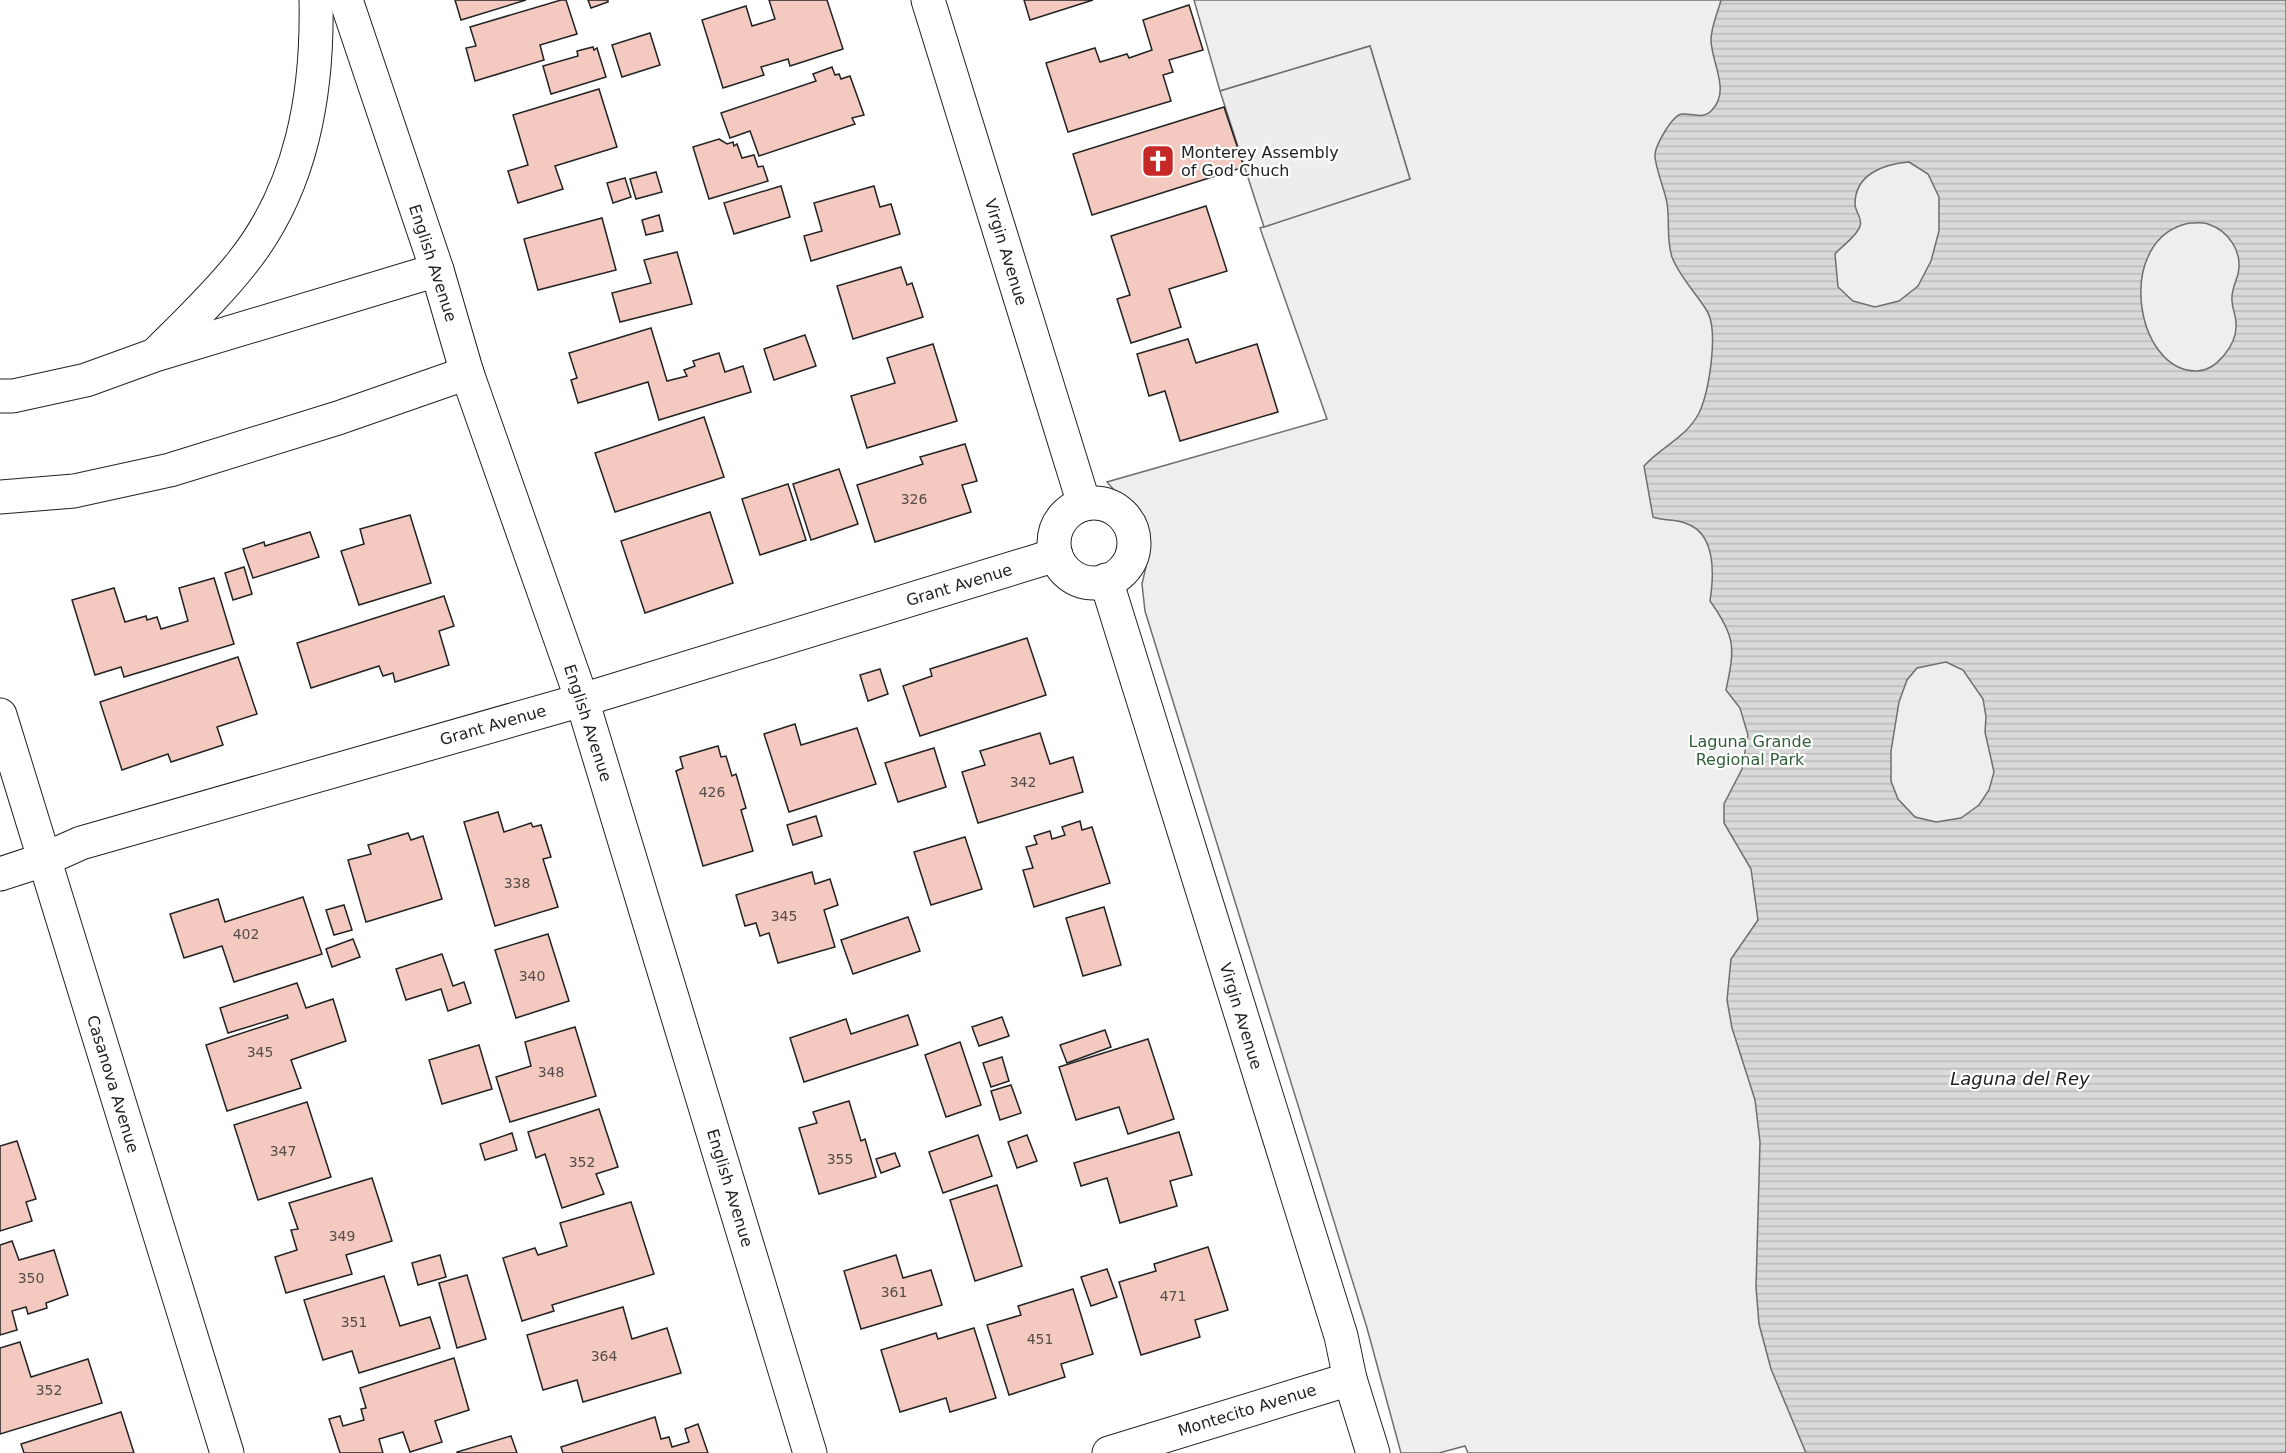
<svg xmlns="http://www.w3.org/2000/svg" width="2286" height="1453" font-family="'DejaVu Sans',sans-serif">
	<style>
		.park { fill: #eee; stroke: #6f6f6f; stroke-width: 1.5 }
		.parking { fill: #ededed; stroke: #6f6f6f; stroke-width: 1.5 }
		.water { fill: url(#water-rules); stroke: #6f6f6f; stroke-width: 1.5; fill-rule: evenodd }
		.building { fill: #f3c9c0; stroke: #222; stroke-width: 1.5 }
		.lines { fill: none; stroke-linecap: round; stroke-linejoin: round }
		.minor-casing { stroke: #222; stroke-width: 35 }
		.major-casing { stroke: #222; stroke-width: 35 }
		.highway-casing { stroke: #222; stroke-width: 35 }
		.minor { stroke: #fff; stroke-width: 33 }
		.major { stroke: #fff; stroke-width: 33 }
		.highway { stroke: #fff; stroke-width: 33 }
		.labels { text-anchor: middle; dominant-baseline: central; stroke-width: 4.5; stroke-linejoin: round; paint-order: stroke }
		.number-label { font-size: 14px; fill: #564c4a }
		.poi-label { font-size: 16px; fill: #222; stroke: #fff; text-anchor: start }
		.street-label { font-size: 16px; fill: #222; stroke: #fff }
		.park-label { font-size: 16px; fill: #2f5e38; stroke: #fff }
		.water-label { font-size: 18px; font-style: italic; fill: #222; stroke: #fff }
	</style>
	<defs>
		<pattern id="water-rules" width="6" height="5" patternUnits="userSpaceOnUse" patternTransform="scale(1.5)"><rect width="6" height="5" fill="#d9d9d9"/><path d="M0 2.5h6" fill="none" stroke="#bababa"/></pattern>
	</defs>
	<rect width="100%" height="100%" fill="#fff"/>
	<path class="park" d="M1194,0H2286V1453H1468L1465,1446L1439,1453H1401L1367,1328L1145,611L1142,584L1148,558L1149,539L1139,518L1107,482L1327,419L1260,228L1410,179L1370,46L1220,91Z"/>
	<path class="parking" d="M1370,46L1410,179L1264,227L1220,91Z"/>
	<path class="water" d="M1721,0H2286V1453H1806L1771,1369L1759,1324L1756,1287L1760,1142L1755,1100L1732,1028L1727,1000L1731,959L1758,920L1751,869L1724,823V804L1742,769L1748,735L1740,708L1726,690C1735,648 1736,637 1710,601C1714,575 1717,533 1685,523C1675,519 1664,521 1653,517L1644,466C1662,446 1686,438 1699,413C1709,392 1719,331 1707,311C1696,293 1679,276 1672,257C1666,239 1670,221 1667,203C1665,190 1654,165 1655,154C1656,145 1672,115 1682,114C1693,113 1703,120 1712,110C1731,91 1711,61 1711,40C1711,27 1718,12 1721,0ZM1909,162L1928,174L1939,197V231L1931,261L1918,286L1899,301L1875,307L1853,301L1838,287L1835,254C1842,246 1858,235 1860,226C1863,218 1855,212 1855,204C1855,174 1884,164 1909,162ZM2190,223C2196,223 2203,222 2208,224C2229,231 2243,252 2238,274C2236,282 2231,291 2232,300C2232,309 2237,317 2236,327C2236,345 2216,371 2197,371C2134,372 2114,237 2190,223ZM1946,662L1963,670L1983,699L1986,717L1985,732L1994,772L1989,790L1979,805L1961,818L1936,822L1915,817L1898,799L1891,781V751L1899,702L1907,680L1917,668Z"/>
	<g class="building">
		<path d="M455,0H526L461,20Z"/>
		<path d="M561,0H566L577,34L540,45L544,60L475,81L466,48L476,46L470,27Z"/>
		<path d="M588,0H608V2L591,8Z"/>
		<path d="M769,0H827L843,49L790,66L788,59L761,67L764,75L723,88L702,20L746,6L752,26L775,19Z"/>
		<path d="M1024,0H1093L1030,20Z"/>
		<path d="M1189,5L1203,50L1169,60L1173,72L1163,75L1171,101L1068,132L1046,63L1095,48L1100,62L1127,54L1129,58L1152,50L1143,20Z"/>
		<path d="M650,33L660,65L622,77L612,45Z"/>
		<path d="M593,47L594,50L597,48L606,77L551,94L543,66L578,56L577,51Z"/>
		<path d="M832,67L835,75L839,74L841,79L850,76L864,115L852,118L855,124L759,156L750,131L730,138L721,113L816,81L813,74Z"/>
		<path d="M599,89L617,147L555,166L563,189L518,203L508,171L528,165L513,115Z"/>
		<path d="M1224,107L1244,167L1092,215L1073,154Z"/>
		<path d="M719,139L727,144L733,142L734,146L737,144L742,158L754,155L758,167L763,166L768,181L709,199L693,147Z"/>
		<path d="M656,172L662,192L636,199L630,179Z"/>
		<path d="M625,178L631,197L613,203L607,183Z"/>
		<path d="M781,186L790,217L734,234L724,203Z"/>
		<path d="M874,186L880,207L891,204L900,234L811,261L804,236L822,231L814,203Z"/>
		<path d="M1206,206L1227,271L1169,289L1181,327L1131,343L1117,299L1130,295L1111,236Z"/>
		<path d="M659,215L663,231L646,235L642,220Z"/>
		<path d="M602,218L616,270L538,290L524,239Z"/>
		<path d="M677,252L692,304L620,322L612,293L651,283L644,260Z"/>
		<path d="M901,267L907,285L912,283L923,317L853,339L837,286Z"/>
		<path d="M651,328L667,381L687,376L684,370L695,366L693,361L719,353L725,372L743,366L751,392L659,420L648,382L578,403L571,380L577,378L569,353Z"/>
		<path d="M805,335L816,366L774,380L764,349Z"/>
		<path d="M1188,339L1196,363L1257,344L1278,412L1180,441L1165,391L1149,396L1137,354Z"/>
		<path d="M933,344L957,421L867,448L851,396L895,383L887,358Z"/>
		<path d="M704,417L724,477L615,512L595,453Z"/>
		<path d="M965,444L977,481L962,485L971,512L875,542L857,485L923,464L920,457Z"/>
		<path d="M839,469L858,524L811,540L793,484Z"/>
		<path d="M788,484L806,540L760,555L742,499Z"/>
		<path d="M710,512L733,583L645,613L621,541Z"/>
		<path d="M410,515L431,583L359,605L341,551L364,544L360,529Z"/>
		<path d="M310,532L319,557L253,578L243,549L264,542L265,546Z"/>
		<path d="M244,567L252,594L233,600L225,573Z"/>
		<path d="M214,578L234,644L124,677L121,667L95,675L72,600L114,588L125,622L146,616L147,620L157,617L161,629L188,621L179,588Z"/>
		<path d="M444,596L454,626L439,631L449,665L395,682L393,673L383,676L379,666L311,688L297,643Z"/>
		<path d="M1027,638L1046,695L920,736L903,686L932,676L930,669Z"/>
		<path d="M238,657L257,714L217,727L223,745L171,762L168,754L122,770L100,702Z"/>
		<path d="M880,669L888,694L868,701L860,675Z"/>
		<path d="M795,724L801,745L857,728L876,784L789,812L764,734Z"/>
		<path d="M1040,733L1050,764L1073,757L1083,792L978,823L962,772L985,765L980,751Z"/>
		<path d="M718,746L721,757L726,756L732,776L736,774L746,808L741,810L753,851L703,866L676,771L683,768L680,757Z"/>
		<path d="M934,748L946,787L898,802L885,763Z"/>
		<path d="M498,812L504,832L531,823L533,827L541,825L551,857L543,859L558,907L495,926L464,822Z"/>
		<path d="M816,816L822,836L793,845L787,825Z"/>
		<path d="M1080,821L1082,830L1092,827L1110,883L1034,907L1023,870L1033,868L1026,847L1037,844L1034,836L1050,831L1052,839L1065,835L1062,827Z"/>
		<path d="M408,833L411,840L423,836L442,899L366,922L348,860L371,854L368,845Z"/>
		<path d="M965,837L982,889L931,905L914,852Z"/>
		<path d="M812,872L815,884L830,879L838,905L824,910L835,947L778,963L769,933L760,936L756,923L745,926L736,895Z"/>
		<path d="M303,897L322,954L234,982L222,946L184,958L170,914L218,899L225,922Z"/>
		<path d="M344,905L352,930L334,935L326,910Z"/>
		<path d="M1104,907L1121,965L1083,976L1066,918Z"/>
		<path d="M908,917L920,951L853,974L841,940Z"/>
		<path d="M548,934L569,1001L516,1018L495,950Z"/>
		<path d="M353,939L360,957L332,967L326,949Z"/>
		<path d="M442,954L453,986L464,982L471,1003L448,1011L441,989L406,1000L396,969Z"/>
		<path d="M297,983L306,1008L333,999L346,1041L291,1060L301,1088L227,1111L206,1045L288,1018L287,1015L228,1033L220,1008Z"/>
		<path d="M908,1015L918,1045L804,1082L790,1038L846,1019L851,1034Z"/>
		<path d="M1002,1017L1009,1036L979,1046L972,1027Z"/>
		<path d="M575,1027L596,1096L510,1122L496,1077L531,1066L525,1042Z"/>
		<path d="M1105,1030L1111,1047L1067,1063L1060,1045Z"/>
		<path d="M1148,1039L1174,1119L1128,1134L1119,1107L1076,1120L1059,1067Z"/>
		<path d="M960,1042L981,1105L946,1117L925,1055Z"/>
		<path d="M479,1045L492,1089L442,1104L429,1060Z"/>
		<path d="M1002,1057L1009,1081L991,1087L983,1063Z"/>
		<path d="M1011,1085L1021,1113L1000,1120L991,1091Z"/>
		<path d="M849,1101L861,1141L865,1139L876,1177L819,1194L799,1128L817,1123L813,1112Z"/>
		<path d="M307,1102L331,1177L258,1200L234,1125Z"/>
		<path d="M599,1109L618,1167L596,1174L604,1194L562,1208L545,1154L536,1158L528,1132Z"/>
		<path d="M1179,1132L1192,1175L1170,1181L1177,1206L1120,1223L1107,1178L1081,1186L1074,1163Z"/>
		<path d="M512,1133L517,1150L485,1160L480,1144Z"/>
		<path d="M978,1135L992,1176L943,1193L929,1152Z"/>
		<path d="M1027,1135L1037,1161L1017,1168L1008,1142Z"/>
		<path d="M17,1141L36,1199L26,1202L32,1221L0,1231V1146Z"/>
		<path d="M895,1153L900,1166L881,1173L876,1159Z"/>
		<path d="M372,1178L392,1241L346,1255L352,1274L286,1293L275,1257L297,1250L291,1230L298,1229L289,1203Z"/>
		<path d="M997,1185L1022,1266L975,1281L950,1200Z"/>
		<path d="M631,1202L654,1274L552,1305L554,1311L522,1321L503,1258L535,1248L538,1255L567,1246L560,1223Z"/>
		<path d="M12,1241L19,1260L54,1250L68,1295L46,1303L47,1308L28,1314L26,1307L12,1311L17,1330L0,1335V1245Z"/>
		<path d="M1208,1247L1228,1310L1195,1320L1200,1337L1141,1355L1119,1282L1156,1271L1154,1264Z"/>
		<path d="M440,1255L446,1277L418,1285L412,1263Z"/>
		<path d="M896,1255L903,1278L931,1270L942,1305L861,1329L844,1271Z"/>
		<path d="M1107,1269L1117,1297L1091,1306L1081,1277Z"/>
		<path d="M467,1275L486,1339L457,1348L439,1283Z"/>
		<path d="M384,1276L400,1326L430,1317L440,1348L359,1373L352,1351L323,1360L304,1300Z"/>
		<path d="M1073,1289L1093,1354L1061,1364L1065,1377L1009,1395L987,1325L1021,1315L1018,1306Z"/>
		<path d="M623,1307L632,1339L667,1328L681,1373L583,1402L577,1380L543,1390L527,1335Z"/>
		<path d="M974,1328L996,1398L950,1412L946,1398L900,1412L881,1350L936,1333L938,1339Z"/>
		<path d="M20,1342L31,1377L88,1359L102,1403L0,1434V1348Z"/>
		<path d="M454,1358L469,1410L435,1421L442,1442L410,1452L403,1432L379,1439L383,1453H340L329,1419L340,1416L343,1426L364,1420L361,1409L366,1408L360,1388Z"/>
		<path d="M121,1412L134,1453H24L21,1444Z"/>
		<path d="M655,1417L661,1439L669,1437L672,1447L689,1442L685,1429L698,1424L708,1453H563L561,1447Z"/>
		<path d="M511,1436L517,1453H457V1452Z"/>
	</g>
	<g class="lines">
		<defs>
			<g id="minor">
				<path d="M928,0L1084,504"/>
				<path d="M467,373L582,700L810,1453"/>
				<circle cx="1094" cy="543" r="40"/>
				<path d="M1106,580L1341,1336L1350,1379L1373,1453"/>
				<path d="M0,715L227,1453"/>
				<path d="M0,874L43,860L81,843L582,700L1056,555"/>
				<path d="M1109,1453L1350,1379"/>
			</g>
			<path id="major" d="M346,0L437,270L467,373"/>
			<g id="highway">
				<path d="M157,353C186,324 216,296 242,263C302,188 318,94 316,0"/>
				<path d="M0,396H13L86,380L155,355L437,270"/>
				<path d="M0,497L74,491L170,470L338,418L467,373"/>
			</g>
		</defs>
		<use href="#minor" class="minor-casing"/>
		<use href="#major" class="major-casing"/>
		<use href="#highway" class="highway-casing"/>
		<use href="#minor" class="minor"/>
		<use href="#major" class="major"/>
		<use href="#highway" class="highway"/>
	</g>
	<defs>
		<symbol id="church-square" viewBox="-11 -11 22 22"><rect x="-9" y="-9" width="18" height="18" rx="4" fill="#c62828" stroke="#fff"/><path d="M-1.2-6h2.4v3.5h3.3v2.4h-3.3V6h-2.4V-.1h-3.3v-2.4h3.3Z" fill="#fff"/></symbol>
	</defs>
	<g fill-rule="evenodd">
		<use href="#church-square" x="1139" y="142" width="38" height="38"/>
	</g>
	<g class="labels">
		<g class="number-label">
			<text x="914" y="499">326</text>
			<text x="1023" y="782">342</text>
			<text x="712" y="792">426</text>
			<text x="517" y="883">338</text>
			<text x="784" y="916">345</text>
			<text x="246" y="934">402</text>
			<text x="532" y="976">340</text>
			<text x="260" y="1052">345</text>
			<text x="551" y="1072">348</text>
			<text x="283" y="1151">347</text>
			<text x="840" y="1159">355</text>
			<text x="582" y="1162">352</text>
			<text x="342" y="1236">349</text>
			<text x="31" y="1278">350</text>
			<text x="894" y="1292">361</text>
			<text x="1173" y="1296">471</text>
			<text x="354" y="1322">351</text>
			<text x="1040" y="1339">451</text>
			<text x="604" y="1356">364</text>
			<text x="49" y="1390">352</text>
		</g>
		<g class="poi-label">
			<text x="1181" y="152">Monterey Assembly<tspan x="1181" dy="18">of God Chuch</tspan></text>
		</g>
		<g class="street-label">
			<text transform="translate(1006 252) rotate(73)">Virgin Avenue</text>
			<text transform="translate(433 263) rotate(72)">English Avenue</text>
			<text transform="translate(959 585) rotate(-17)">Grant Avenue</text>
			<text transform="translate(588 723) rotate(72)">English Avenue</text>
			<text transform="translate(493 725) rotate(-16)">Grant Avenue</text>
			<text transform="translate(1241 1016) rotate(73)">Virgin Avenue</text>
			<text transform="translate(113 1084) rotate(73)">Casanova Avenue</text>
			<text transform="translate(730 1188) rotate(73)">English Avenue</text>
			<text transform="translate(1247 1410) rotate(-17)">Montecito Avenue</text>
		</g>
		<g class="park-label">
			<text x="1750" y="741">Laguna Grande<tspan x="1750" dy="18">Regional Park</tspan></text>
		</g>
		<g class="water-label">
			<text x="2020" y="1078">Laguna del Rey</text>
		</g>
	</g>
</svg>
